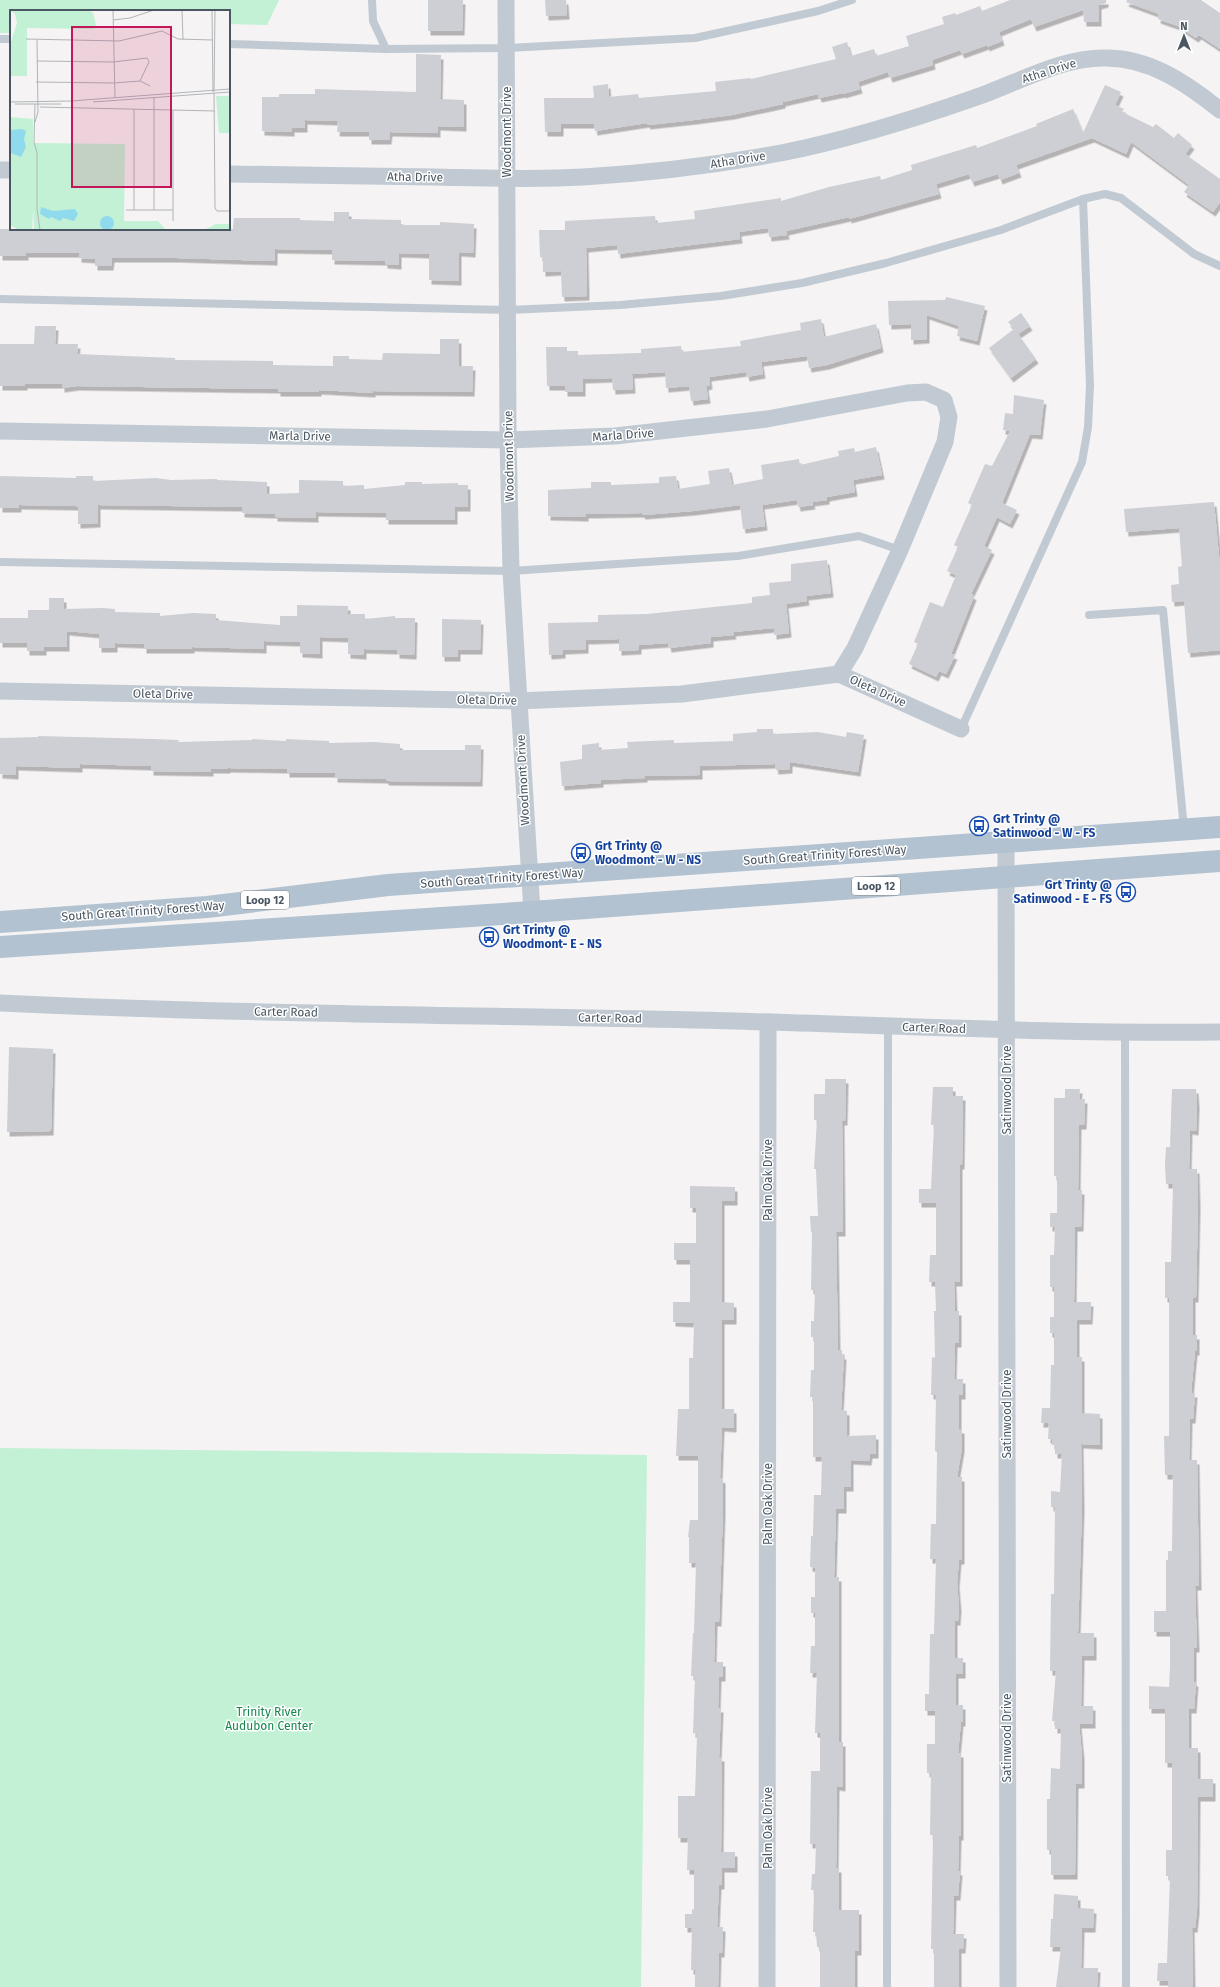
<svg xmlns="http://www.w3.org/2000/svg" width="1220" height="1987" font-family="'Fira Sans',sans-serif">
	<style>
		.green { fill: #c3f1d5 }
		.building { fill: #cdcfd5; filter: url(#shadow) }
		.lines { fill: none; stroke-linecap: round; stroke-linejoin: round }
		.service { stroke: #c1cad2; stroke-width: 8 }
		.minor { stroke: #c1cad2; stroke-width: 17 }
		.primary { stroke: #b3c2d1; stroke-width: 22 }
		.labels { text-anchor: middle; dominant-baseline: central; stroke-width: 3; stroke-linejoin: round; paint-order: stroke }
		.shield { fill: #fff; stroke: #808990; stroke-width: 1 }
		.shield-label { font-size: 11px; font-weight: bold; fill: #4a5661 }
		.street-label { font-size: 12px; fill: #4a5661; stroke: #fff }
		.transit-label { font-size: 12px; font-weight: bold; fill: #164399; stroke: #fff; text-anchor: start }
		.park-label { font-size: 12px; fill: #17864f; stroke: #fff }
		.inset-road { fill: none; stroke: #b1b4b9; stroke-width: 1 }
		.view { fill: #c2185b; fill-opacity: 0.15; stroke: #c2185b; stroke-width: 2 }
		.inset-edge { fill: none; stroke: #4a5661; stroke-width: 2 }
	</style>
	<defs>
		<filter id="shadow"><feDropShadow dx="2.5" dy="4.5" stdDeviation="0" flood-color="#0004"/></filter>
	</defs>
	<rect width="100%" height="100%" fill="#f5f3f3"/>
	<g class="green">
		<path d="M0,0H279L267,25L229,24V11H11V33H0Z"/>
		<path d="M0,1448L647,1455L641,1987H0Z"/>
	</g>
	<g class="building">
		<path d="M428,0H463L462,31H428Z"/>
		<path d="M545,0H566L567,15L546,16Z"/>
		<path d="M1010,0H1106V3L1099,5V22H1084L1083,10L1034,27L1031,19L999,32L1002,41L987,47V45L962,54L960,50L932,60L933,65L890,78L888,72L858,82L860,89L843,94V93L819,98L818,94L783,102V104L732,115L694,120L648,125L647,123L595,131L594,124H561V132H545L544,98H592L594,97L593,86L608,84L609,97L638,94L639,98L716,91L715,82L750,78L751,79L836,59L832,47L847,42L851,56L874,49L876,56L909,46L906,36L944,24L942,17L955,13L956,15L980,6L982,11Z"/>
		<path d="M1127,0H1201L1220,13V49L1199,35L1196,38L1178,26L1158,19L1159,14L1126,2Z"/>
		<path d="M416,54L441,55L440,99L464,100V127L438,126V133L390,132L389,140H369V132H337L338,121L305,120V128H292V132L262,131V97H279V94H315V89L416,92Z"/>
		<path d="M1105,85L1121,92L1115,105L1124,109L1122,112L1153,127L1156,124L1174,138L1178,133L1192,145L1185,154L1220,179V202L1213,212L1184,192L1189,185L1131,142L1126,154L1092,138L1016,165L1019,173L1000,180L998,174L972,182L969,174L936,184L939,194L849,219V217L786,231L787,235L769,237L768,228L739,232L740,239L618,254L617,245L586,248L587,296L562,297L561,271L543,272V257H540L539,230H565V221L655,216L656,223L695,219L694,211L781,198V201L829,187L880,176L881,180L912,170L911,165L976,145L977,148L1037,126L1036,124L1073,109L1083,133Z"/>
		<path d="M334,212H349V219L401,220V225H440V222L474,224L473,253L459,252V281L429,280V254L399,253V265L385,264V261L332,260V250L275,249V261L177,258H112L111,266H95V259L79,258V253H26V256H0V229H233L234,218H300V220L334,221Z"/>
		<path d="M946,297L985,306L977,341L957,336L959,326L927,315V339L911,340V324L889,325L888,301L945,300Z"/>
		<path d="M1021,313L1030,326L1018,334L1036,359L1011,378L989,348L1014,329L1008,322Z"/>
		<path d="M821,319L824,337L876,324L881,348L827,365L809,368L807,356L761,362L763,374L747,377L746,372L709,377L710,385L706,386L708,399L691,401L689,386L666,388L665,372L632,374L633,389L613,390L612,378L583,379V392H565V386H547L546,347H567V351H578V355L641,353V349L681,346L682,352L741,346L740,341L801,330L800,323Z"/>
		<path d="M35,326H56L55,344H78L77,354L175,358V360L273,361V365L333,366V356H349V359L382,360L383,353L440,354V339H459V366H473L472,392L373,391V393L319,390V392H278V389L77,386L62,388V384H25V386H0V344H34Z"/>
		<path d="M1014,395L1044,400L1040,435L1030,434L1002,503L1017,510L1010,524L997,517L984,546L992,550L971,594L974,596L951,654L955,655L946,674L939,671L936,677L909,664L918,644L914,642L930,602L943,607L956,575L947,571L958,547L954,545L972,505L968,503L985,464L992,466L1010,431L1003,430L1005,413L1013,414Z"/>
		<path d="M876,447L882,475L853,480L855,492L827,497V500L812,502L813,505L798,507L797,500L762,505L765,526L743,529L740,505L693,511L643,515L642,513L586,514V517L548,516V490L591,488V482H611V485L659,483V477L676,476L678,489L710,484L708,471L729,468L732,485L763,479L761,465L799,459L800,465L839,456L838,451L854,448L855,452Z"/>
		<path d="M0,476L76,478V476H93V481L156,478L171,480L217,479V480L267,482V494L299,493V480L343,481V486L364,485V489L405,485V482H422V484L458,483V485H468V507H455V520H386V513L316,512V518L275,517V514L242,513V507L98,505V523L78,524V507L76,506L19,505V508H0Z"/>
		<path d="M1214,502L1220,567V650L1188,653L1184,601L1172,602L1171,585L1179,584L1178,567L1182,566L1179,528L1126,532L1124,509Z"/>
		<path d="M827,560L831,593L806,596L807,601L786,604L789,633L774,635V628L733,632L734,635L711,637V643L669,648L668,643L639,645V650L619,651V639L586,640V649L563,650V654L549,655L548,623L598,622V615L647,614L752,603V597L770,595L769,583L791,581V564Z"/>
		<path d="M49,598H64V609L103,608L115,609V612L160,613V616L193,613L216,614V620L280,625V616H297V605L348,606V614H365V619L395,616V618H415L414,655L397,654V650L364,649V655L348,654V638L320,637V654L300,653V642L264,641V649L192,647V649H144V644L115,643V648H99V634L67,631V647H44V651H27V643H0V618H28V610H49Z"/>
		<path d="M442,619L481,620L480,650H458V657H442Z"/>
		<path d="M757,729H773V734L818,732L846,737L847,732L864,735L858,772L790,762V769L776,770L775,764L700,766V775L645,776V778L601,780V783L562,786L560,762L582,759V745L599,743V750L628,748L627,742L674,740V743L733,741V734L757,732Z"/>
		<path d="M38,736L153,739L179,740L178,742L252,740V739L286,741V739L329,741V743L374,742L400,744V750H465V745H481L480,782L386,781V779L335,778V773H287V769L228,768V769H211V772L151,771V766L80,764V768L16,766V775L0,774V738L38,737Z"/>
		<path d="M9,1047L53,1049L51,1131L7,1132Z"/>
		<path d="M825,1079H846L845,1121H842L843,1232H836L838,1350H842V1355H844L841,1410L847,1411V1436L876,1435V1454H870L869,1461L851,1460V1487H844V1509H836L834,1577H839V1742H843V1787L837,1786L836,1868H839V1910H859V1951H855V1987H820V1947H817L816,1932H813L814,1890H811L812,1874H815L816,1844H810L811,1771H820V1733H815L817,1673H810L811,1646H815V1613H811V1597H815V1568L810,1567L811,1536H813L814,1495H821L822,1457H813V1397H810L811,1370H814V1337H811V1321H814L815,1290H811L812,1232H811L810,1216H818L816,1169H814L817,1120H814V1094H825Z"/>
		<path d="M933,1087H953V1096H963L962,1165H960V1282H954L955,1311H959V1343H955L954,1379H963V1395H959V1429H962V1448L957,1477H962V1560H959L957,1583L959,1607L958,1621H955V1658H963V1674H956V1705H963V1722H961L958,1753H961V1836H959L958,1871H960L958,1896H954L953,1934H964L963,1949H959V1987H934V1949H931L933,1835H930L931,1773H927V1744H935V1711H925V1694H929L930,1634H934L936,1559H930L931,1524H936L937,1452L935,1451L936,1395H931L932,1357L935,1358L934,1311H936L935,1282H929L930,1255H936V1203H919V1189H931L934,1125H931Z"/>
		<path d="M1065,1089H1080L1079,1099H1085L1084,1125H1079L1078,1190H1082L1081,1227H1075L1074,1302H1091L1090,1320H1077V1357H1082V1413L1100,1414V1445L1081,1444L1082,1507L1078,1633H1094V1656H1082L1081,1706H1093V1724H1079L1082,1755V1784H1076L1075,1875H1051V1850H1047V1799H1050L1051,1768L1060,1769L1061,1729H1055V1721H1052L1056,1671H1050L1051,1594H1054L1055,1507H1051V1491L1060,1492L1062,1454H1055V1445H1052V1439H1048L1049,1423H1041L1042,1408H1050L1051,1365H1054V1333H1050V1317H1054V1287H1050V1255H1054L1055,1227H1050V1213H1057V1176H1054V1098H1065Z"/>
		<path d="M1172,1089H1196L1197,1104L1196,1131L1190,1130L1189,1169H1197L1198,1204L1196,1298H1193V1335H1197V1351H1195L1191,1393H1195L1193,1419H1190L1189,1460H1197L1199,1586H1195L1197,1648H1194V1682H1196L1194,1709H1189V1748H1198V1779H1213V1797H1198L1197,1910L1195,1928H1192L1193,1987H1168L1169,1981H1157L1158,1963H1167L1170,1876H1166V1850H1172V1763H1165V1709H1149V1686L1169,1687L1170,1667V1632H1154V1611H1166V1560H1168V1551H1172L1173,1475H1165L1164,1436H1169V1298H1165V1262H1171L1173,1184H1166L1165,1164L1166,1147H1170Z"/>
		<path d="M690,1186L735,1187V1201H722V1302L734,1303V1320H722V1409H734V1428L722,1427L720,1478L723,1479V1511L719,1622H715L714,1662H723V1677H719L718,1708H721L719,1757H722L721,1852H735V1868H722V1885H719L717,1927H723L722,1953H719L718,1987H695V1970H691L692,1928H685V1914H692V1909L694,1910V1870H687L688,1838H678V1796H695L697,1734L693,1733L695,1676H691L693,1633H694L696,1563H689V1537H688L690,1520H698V1456H676L678,1409H689V1358H693L694,1323L673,1322V1302H690V1260H674V1243H696V1208H690Z"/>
		<path d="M1054,1894L1078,1896V1908L1094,1909L1093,1928H1082L1081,1968H1098L1097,1987H1056L1061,1947H1050L1051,1919H1053Z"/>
	</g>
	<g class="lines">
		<g class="service">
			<path d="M372,0L373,21L386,49"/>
			<path d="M0,39H11"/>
			<path d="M229,44L386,49L507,48L695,38L818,11L852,0"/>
			<path d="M0,299L508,310L620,305L721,296L802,283L886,263L1001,230L1083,199L1105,194L1121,198L1194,254L1220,266"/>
			<path d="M0,562L511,571L738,556L859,536L900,550"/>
			<path d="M1089,615L1163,610L1184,829"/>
			<path d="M961,729L1082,462L1088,427L1090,386L1083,199"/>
			<path d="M1125,1033L1126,1987"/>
			<path d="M887,1987L888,1026"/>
		</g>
		<g class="minor">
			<path d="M506,0L508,440L511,571L532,912"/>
			<path d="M0,170H11"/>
			<path d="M229,174C297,175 366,176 434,177C484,178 534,180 583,177C649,173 716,165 781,153C847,140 911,120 974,98C1016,84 1060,57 1106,58C1150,58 1186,83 1220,110"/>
			<path d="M0,431L508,440L615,436L767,419L907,393L926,392L944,400L949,417L945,442L900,550L855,648L839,674"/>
			<path d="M0,691L518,701L682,694L839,674L961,729"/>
			<path d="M1006,842L1008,1987"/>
			<path d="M0,1003C231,1014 462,1015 693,1020C869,1024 1044,1034 1220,1032"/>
			<path d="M767,1987L768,1022"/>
		</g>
		<g class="primary">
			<path d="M0,922L207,907L388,885L1220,827"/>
			<path d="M0,947L532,912L1220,861"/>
		</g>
	</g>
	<defs>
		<symbol id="bus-ring" viewBox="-11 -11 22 22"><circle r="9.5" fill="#fff" stroke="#1a4fb4" stroke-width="1.5"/><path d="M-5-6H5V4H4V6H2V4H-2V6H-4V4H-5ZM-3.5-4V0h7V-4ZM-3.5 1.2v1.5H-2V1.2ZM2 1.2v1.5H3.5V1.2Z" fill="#1a4fb4"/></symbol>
	</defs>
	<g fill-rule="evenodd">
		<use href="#bus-ring" x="968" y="815" width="22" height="22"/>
		<use href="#bus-ring" x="570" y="842" width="22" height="22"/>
		<use href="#bus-ring" x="1115" y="881" width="22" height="22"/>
		<use href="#bus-ring" x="478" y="926" width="22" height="22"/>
	</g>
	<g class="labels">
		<g class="shield">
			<rect x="852" y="877" width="48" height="18" rx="3"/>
			<rect x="241" y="891" width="48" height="18" rx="3"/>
		</g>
		<g class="shield-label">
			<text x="876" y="886">Loop 12</text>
			<text x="265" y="900">Loop 12</text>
		</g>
		<g class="street-label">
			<text transform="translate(1049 71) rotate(-18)">Atha Drive</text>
			<text transform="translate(507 132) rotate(-90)">Woodmont Drive</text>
			<text transform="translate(738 160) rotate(-9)">Atha Drive</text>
			<text transform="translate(415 177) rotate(1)">Atha Drive</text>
			<text transform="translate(623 435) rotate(-4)">Marla Drive</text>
			<text transform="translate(300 436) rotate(1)">Marla Drive</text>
			<text transform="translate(509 456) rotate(-91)">Woodmont Drive</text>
			<text transform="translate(878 691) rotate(24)">Oleta Drive</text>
			<text transform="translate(163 694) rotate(1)">Oleta Drive</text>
			<text transform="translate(487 700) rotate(1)">Oleta Drive</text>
			<text transform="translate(523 780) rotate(-93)">Woodmont Drive</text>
			<text transform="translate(825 855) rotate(-4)">South Great Trinity Forest Way</text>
			<text transform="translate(502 878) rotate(-4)">South Great Trinity Forest Way</text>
			<text transform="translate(143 911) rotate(-4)">South Great Trinity Forest Way</text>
			<text transform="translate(286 1012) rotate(1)">Carter Road</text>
			<text transform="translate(610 1018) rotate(1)">Carter Road</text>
			<text transform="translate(934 1028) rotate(2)">Carter Road</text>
			<text transform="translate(1007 1090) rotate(-90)">Satinwood Drive</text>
			<text transform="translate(768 1180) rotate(-90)">Palm Oak Drive</text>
			<text transform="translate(1007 1414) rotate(-90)">Satinwood Drive</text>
			<text transform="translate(768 1504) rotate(-90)">Palm Oak Drive</text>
			<text transform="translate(1007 1738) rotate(-90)">Satinwood Drive</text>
			<text transform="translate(768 1828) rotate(-90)">Palm Oak Drive</text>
		</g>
		<g class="transit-label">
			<text x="993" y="819">Grt Trinty @<tspan x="993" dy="14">Satinwood - W - FS</tspan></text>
			<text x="595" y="846">Grt Trinty @<tspan x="595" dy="14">Woodmont - W - NS</tspan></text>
			<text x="1112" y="885" text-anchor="end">Grt Trinty @<tspan x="1112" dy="14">Satinwood - E - FS</tspan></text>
			<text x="503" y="930">Grt Trinty @<tspan x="503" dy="14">Woodmont- E - NS</tspan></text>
		</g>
		<g class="park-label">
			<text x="269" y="1712">Trinity River<tspan x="269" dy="14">Audubon Center</tspan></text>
		</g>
	</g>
	<g transform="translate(10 10)">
		<rect width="220" height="220" fill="#f5f3f3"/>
		<path d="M0,0H78L83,3L86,15L84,19L17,18V66H0V35L7,13L5,4ZM206,86H220V123H209ZM0,107L23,109V133L115,134L114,211H148L156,220H24L23,198L22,220H9L0,215ZM206,214H220V220H194Z" fill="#c3f1d5"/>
		<path d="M12,119L16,121L14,129L16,137L11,147L1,143L0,120ZM31,197L43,201L65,199L68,204L64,211L53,208L50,211L41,207L39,209L30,204ZM90 213a7 7 0 1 1 14 0a7 7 0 1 1-14 0Z" fill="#90daee"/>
		<path class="inset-road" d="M103,0L105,88M172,0L173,30M202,0L203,82M103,10L120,8L144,0M16,29L109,31L152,21L168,29L203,30M27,51L103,52L137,48L139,52L130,71M26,72L104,73L130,71L140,76M204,82L205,0M204,83L205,198L207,201H220M144,87V200M0,92L61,91L220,79M83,92L220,82M5,94H51M25,94L24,132L27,143V199L30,220M30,97L205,101M25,112L28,102L27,30M116,200H163M124,200V99M163,211V100"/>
		<path class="view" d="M62,17H161V177H62Z"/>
		<rect width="220" height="220" class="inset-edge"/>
	</g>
	<g transform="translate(1184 36)" stroke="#ffffff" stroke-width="3" paint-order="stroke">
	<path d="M0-3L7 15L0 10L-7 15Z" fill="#4a5661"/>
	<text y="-6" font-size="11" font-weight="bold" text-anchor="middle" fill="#4a5661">N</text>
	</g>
</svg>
